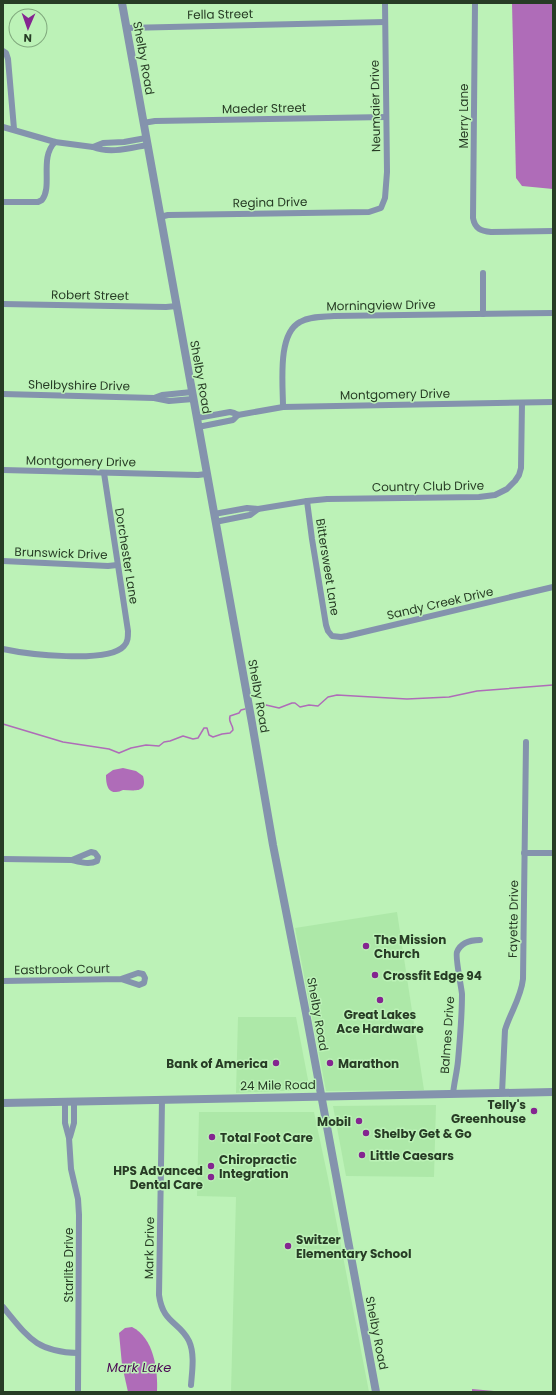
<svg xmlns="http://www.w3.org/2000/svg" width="556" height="1395" font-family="Poppins,sans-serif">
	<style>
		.built { fill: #ade8a8 }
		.water { fill: #af6cb8 }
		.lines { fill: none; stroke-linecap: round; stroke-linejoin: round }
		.stream { stroke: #af6cb8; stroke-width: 1.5 }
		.minor { stroke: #8493ad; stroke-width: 6 }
		.tertiary { stroke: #8493ad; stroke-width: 8 }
		.poi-dot { fill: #842590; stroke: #bcf2b7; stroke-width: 1.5 }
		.labels { text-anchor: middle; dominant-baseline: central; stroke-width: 3; stroke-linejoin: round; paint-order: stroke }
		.street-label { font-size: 12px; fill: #273c25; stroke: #bcf2b7 }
		.poi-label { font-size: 12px; font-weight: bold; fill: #273c25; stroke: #bcf2b7; text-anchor: start }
		.water-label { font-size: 13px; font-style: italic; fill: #4c0c55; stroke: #bcf2b7 }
	</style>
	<rect width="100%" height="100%" fill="#bcf2b7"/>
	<g class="built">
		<path d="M397,912L424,1090L326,1091L295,928Z"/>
		<path d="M238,1017H296L309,1085L302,1090L236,1093Z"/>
		<path d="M436,1105L434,1177L346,1176L333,1106Z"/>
		<path d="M199,1112H314L328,1178L369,1392H231L236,1197L197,1196Z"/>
	</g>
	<g class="water">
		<path d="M512,3H553V189L522,186L516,178Z"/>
		<path d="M123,768L136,771L143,776C148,794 134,790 123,790C120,791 119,792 116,792C107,793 106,782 106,775L113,770Z"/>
		<path d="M132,1327C154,1338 158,1370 157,1392H128L122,1365L119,1333L125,1328Z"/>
		<path d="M472,1389L505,1392H472Z"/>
	</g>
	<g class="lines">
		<g class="stream">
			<path d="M258,706L266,705L279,708L292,703H295L300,707L309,705L318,706L328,697L337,695L407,699L449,697L477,691L553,685"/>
			<path d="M3,724L63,742L109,749L119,753L131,748L146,745L159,746L164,742L170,741L183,736L193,739L198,738L204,728H207L209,735L213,737L222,734L230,733L233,730C233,724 228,723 230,716L239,713L241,710L245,709"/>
		</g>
		<g class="minor">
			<path d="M475,3L473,218C475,229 481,231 491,232L553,231"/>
			<path d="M126,28L385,22"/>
			<path d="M3,51L6,53L8,59L14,129"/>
			<path d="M143,123L155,121L386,117"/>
			<path d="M3,127L55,142L93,147"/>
			<path d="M146,138L124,142L103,143L93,147C110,154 130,148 147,145"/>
			<path d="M3,202H38L42,200C53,186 39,158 55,142"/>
			<path d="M160,217L168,215L369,212L381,208L385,198L387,172L385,3"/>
			<path d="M483,273V314"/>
			<path d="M3,304L166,307L177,306"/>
			<path d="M3,394L154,398L169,401L193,399"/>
			<path d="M154,398L162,395L192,392"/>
			<path d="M283,407C283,384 277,334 300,322C310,316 323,317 334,316L553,313"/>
			<path d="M197,418L230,412L234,413L238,415L283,407L553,402"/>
			<path d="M198,427L233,420L238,415"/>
			<path d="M3,470L198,475L206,474"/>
			<path d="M307,501L312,539L326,625L328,631L332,636L341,637L347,636L553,587"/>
			<path d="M258,509L307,501L327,499L479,497L495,495L507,489L515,481L519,475L521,468L522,403"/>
			<path d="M214,514L247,508L258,509L250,515L215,522"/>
			<path d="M3,561L108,566L117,565"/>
			<path d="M3,649C26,654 108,664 124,646C128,642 128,637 128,631L104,473"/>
			<path d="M91,852L95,853L98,857L97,861C89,865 80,862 72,860Z"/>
			<path d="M524,853H553"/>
			<path d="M3,859L72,860"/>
			<path d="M3,981L121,979L139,985L144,983L145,978L143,974L138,973L121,979"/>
			<path d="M502,1093L505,1030C510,1013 521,998 523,979L526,742"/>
			<path d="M453,1094C454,1083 457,1072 458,1061C460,1039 462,1016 462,994C461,985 455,957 457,952C461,942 470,940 480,940"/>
			<path d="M162,1100L159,1295C163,1324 179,1321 189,1341C195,1354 192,1372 191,1385"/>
			<path d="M65,1102V1123L69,1138L71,1169L78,1199L79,1215L78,1392"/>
			<path d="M70,1137L74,1123V1102"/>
			<path d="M3,1307C28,1337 36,1352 78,1353"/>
		</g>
		<g class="tertiary">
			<path d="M122,3L252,723L273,845L306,1013L376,1392"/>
			<path d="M3,1103L553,1092"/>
		</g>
	</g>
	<g class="poi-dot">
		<circle cx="366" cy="946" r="4"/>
		<circle cx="375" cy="975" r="4"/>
		<circle cx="380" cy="1000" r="4"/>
		<circle cx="276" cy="1063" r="4"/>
		<circle cx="330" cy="1063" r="4"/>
		<circle cx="534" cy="1111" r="4"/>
		<circle cx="359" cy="1121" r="4"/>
		<circle cx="366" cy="1133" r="4"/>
		<circle cx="212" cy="1137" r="4"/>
		<circle cx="362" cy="1155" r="4"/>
		<circle cx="211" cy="1166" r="4"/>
		<circle cx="211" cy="1177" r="4"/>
		<circle cx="288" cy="1246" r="4"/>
	</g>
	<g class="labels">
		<g class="street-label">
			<text transform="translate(220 14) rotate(-1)">Fella Street</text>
			<text transform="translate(144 58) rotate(80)">Shelby Road</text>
			<text transform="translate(375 106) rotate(-91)">Neumaier Drive</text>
			<text transform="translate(264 108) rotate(-1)">Maeder Street</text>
			<text transform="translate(463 116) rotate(-90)">Merry Lane</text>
			<text transform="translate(270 202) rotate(-1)">Regina Drive</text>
			<text transform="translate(90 295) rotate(1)">Robert Street</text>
			<text transform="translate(381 305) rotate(-1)">Morningview Drive</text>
			<text transform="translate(201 377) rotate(80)">Shelby Road</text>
			<text transform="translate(79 385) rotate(1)">Shelbyshire Drive</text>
			<text transform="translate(395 394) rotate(-1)">Montgomery Drive</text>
			<text transform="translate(81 461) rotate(1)">Montgomery Drive</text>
			<text transform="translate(428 486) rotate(-1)">Country Club Drive</text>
			<text transform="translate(61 553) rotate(2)">Brunswick Drive</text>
			<text transform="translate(127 556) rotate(81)">Dorchester Lane</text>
			<text transform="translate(328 567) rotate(81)">Bittersweet Lane</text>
			<text transform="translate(440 603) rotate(-13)">Sandy Creek Drive</text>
			<text transform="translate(259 696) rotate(80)">Shelby Road</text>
			<text transform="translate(513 919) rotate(-89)">Fayette Drive</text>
			<text transform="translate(62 969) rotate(-1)">Eastbrook Court</text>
			<text transform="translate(318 1014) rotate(80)">Shelby Road</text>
			<text transform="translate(447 1035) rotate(-86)">Balmes Drive</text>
			<text transform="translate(278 1085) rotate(-1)">24 Mile Road</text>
			<text transform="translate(149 1248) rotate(-89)">Mark Drive</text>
			<text transform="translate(68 1265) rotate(-90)">Starlite Drive</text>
			<text transform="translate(377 1333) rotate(79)">Shelby Road</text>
		</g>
		<g class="poi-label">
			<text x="374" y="939">The Mission<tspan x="374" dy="14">Church</tspan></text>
			<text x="383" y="975">Crossfit Edge 94</text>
			<text x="380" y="1014" text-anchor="middle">Great Lakes<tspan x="380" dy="14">Ace Hardware</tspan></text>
			<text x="268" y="1063" text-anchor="end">Bank of America</text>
			<text x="338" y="1063">Marathon</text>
			<text x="526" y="1104" text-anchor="end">Telly's<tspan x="526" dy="14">Greenhouse</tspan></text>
			<text x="351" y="1121" text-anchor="end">Mobil</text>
			<text x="374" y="1133">Shelby Get &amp; Go</text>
			<text x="220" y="1137">Total Foot Care</text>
			<text x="370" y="1155">Little Caesars</text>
			<text x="219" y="1159">Chiropractic<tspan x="219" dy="14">Integration</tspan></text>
			<text x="203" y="1170" text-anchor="end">HPS Advanced<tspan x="203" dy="14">Dental Care</tspan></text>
			<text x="296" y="1239">Switzer<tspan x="296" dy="14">Elementary School</tspan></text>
		</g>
		<g class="water-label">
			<text x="139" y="1367">Mark Lake</text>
		</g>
	</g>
	<rect width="556" height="1395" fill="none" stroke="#273c25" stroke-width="8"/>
	<g transform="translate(28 28) rotate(182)"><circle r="19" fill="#bcf2b7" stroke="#80a97d"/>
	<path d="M0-3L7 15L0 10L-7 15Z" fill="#842590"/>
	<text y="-6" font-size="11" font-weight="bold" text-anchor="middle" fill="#273c25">N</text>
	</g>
</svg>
